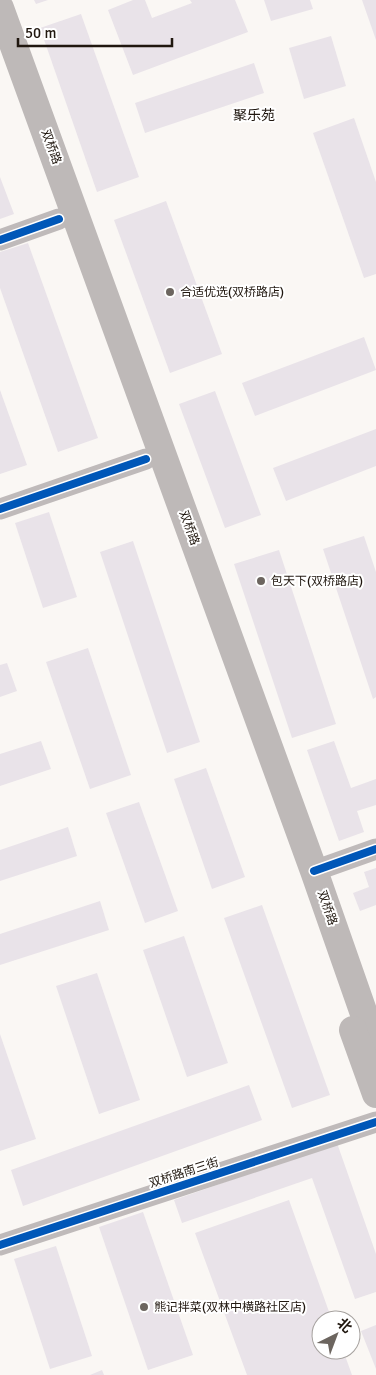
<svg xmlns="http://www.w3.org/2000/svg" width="376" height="1375" font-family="Signika,'Noto Sans SC',sans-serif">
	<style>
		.building { fill: #e9e3e9 }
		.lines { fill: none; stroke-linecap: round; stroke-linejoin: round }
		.street { stroke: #bfbaba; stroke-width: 21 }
		.secondary { stroke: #beb9b8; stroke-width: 28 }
		.cycleway-casing { stroke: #fff; stroke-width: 11 }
		.cycleway { stroke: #0057b8; stroke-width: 8 }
		.poi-dot { fill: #6c655f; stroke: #fff; stroke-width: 2 }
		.labels { text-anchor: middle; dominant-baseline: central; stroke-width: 4; stroke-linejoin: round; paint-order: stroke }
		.street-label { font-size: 12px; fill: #20170f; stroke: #fff }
		.poi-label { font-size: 12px; fill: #20170f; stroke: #fff; text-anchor: start }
		.neighbourhood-label { font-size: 14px; fill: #20170f; stroke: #fff }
	</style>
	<rect width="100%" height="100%" fill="#faf7f4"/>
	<g class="building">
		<path d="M34,0H48L36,4Z"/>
		<path d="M133,0H145L152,18L192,3L190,0H235L248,32L133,75L108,10Z"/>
		<path d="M264,0H310L313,9L271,21Z"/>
		<path d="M362,0H376V40Z"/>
		<path d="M81,14L139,177L97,192L40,28Z"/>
		<path d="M331,36L346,86L304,99L289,48Z"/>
		<path d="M254,63L264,93L145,133L135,103Z"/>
		<path d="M354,118L376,182V274L364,278L313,133Z"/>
		<path d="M0,177L14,214L0,219Z"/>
		<path d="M166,201L222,354L170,373L114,220Z"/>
		<path d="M28,243L98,438L58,452L0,288V252Z"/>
		<path d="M364,337L376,370L255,416L242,383Z"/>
		<path d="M0,390L27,465L0,474Z"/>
		<path d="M215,391L261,515L225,528L179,404Z"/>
		<path d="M376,429V466L286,501L273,468Z"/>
		<path d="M49,512L77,597L43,608L15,523Z"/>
		<path d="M364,536L376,572V697L373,699L323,549Z"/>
		<path d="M133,541L200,742L167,753L100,552Z"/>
		<path d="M279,550L336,724L292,738L234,564Z"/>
		<path d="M88,648L131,775L90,789L46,662Z"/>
		<path d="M7,663L17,691L0,697V665Z"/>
		<path d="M41,741L51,769L0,786V754Z"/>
		<path d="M334,741L351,788L376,779V805L357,811L364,832L339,841L307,750Z"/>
		<path d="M206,768L245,877L212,889L174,779Z"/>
		<path d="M139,802L178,911L145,923L106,813Z"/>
		<path d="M68,827L77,856L0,881V850Z"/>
		<path d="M376,868V905L360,911L353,893L369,887L364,872Z"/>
		<path d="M100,901L109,930L0,965V934Z"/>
		<path d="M262,905L330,1095L292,1108L224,918Z"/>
		<path d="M184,936L228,1063L187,1077L143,950Z"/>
		<path d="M97,973L140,1100L99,1114L56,986Z"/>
		<path d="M0,1034L36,1139L0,1151Z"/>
		<path d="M249,1085L262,1120L23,1206L11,1170Z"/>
		<path d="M337,1143L376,1254V1292L355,1299L312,1178L182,1223L174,1200Z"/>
		<path d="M289,1200L332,1320H321V1350H343L352,1375H247L195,1233Z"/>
		<path d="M143,1212L193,1355L148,1370L99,1227Z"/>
		<path d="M56,1246L92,1356L50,1369L14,1259Z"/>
		<path d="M376,1325V1369L361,1331Z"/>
		<path d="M102,1370L104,1375H90Z"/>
	</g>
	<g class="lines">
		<g class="street">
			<path d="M0,240L59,219"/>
			<path d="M0,509L146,459"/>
			<path d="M314,871L376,849"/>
			<path d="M0,1245L376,1122"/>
		</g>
		<g class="secondary">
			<path d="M0,8L314,871L376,1048"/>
			<path d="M353,1030L376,1094"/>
		</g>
		<defs>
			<g id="cycleway">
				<path d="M0,240L59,219"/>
				<path d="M0,509L146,459"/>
				<path d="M314,871L376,849"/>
				<path d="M0,1245L376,1122"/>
			</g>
		</defs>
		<use href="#cycleway" class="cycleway-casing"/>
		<use href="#cycleway" class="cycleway"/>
	</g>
	<g class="poi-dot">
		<circle cx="170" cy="292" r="5"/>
		<circle cx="261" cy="581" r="5"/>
		<circle cx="144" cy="1307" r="5"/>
	</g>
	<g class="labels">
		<g class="street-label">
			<text transform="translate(51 147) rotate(70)">双桥路</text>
			<text transform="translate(189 528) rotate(70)">双桥路</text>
			<text transform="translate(327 908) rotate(71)">双桥路</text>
			<text transform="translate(184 1173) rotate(-18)">双桥路南三街</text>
		</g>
		<g class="poi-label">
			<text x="180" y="292">合适优选(双桥路店)</text>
			<text x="271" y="581">包天下(双桥路店)</text>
			<text x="154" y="1307">熊记拌菜(双林中横路社区店)</text>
		</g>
		<g class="neighbourhood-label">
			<text x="254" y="115">聚乐苑</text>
		</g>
	</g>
	<g transform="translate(336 1335) rotate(42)"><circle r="24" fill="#ffffff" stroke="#a6a29f"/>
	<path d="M0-4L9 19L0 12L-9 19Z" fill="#6c655f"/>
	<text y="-8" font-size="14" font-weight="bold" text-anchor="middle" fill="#20170f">北</text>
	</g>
	<path d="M18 38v8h154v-8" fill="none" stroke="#20170f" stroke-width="2.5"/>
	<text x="25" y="38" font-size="15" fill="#20170f" stroke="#ffffff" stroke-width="4" paint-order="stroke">50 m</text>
</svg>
